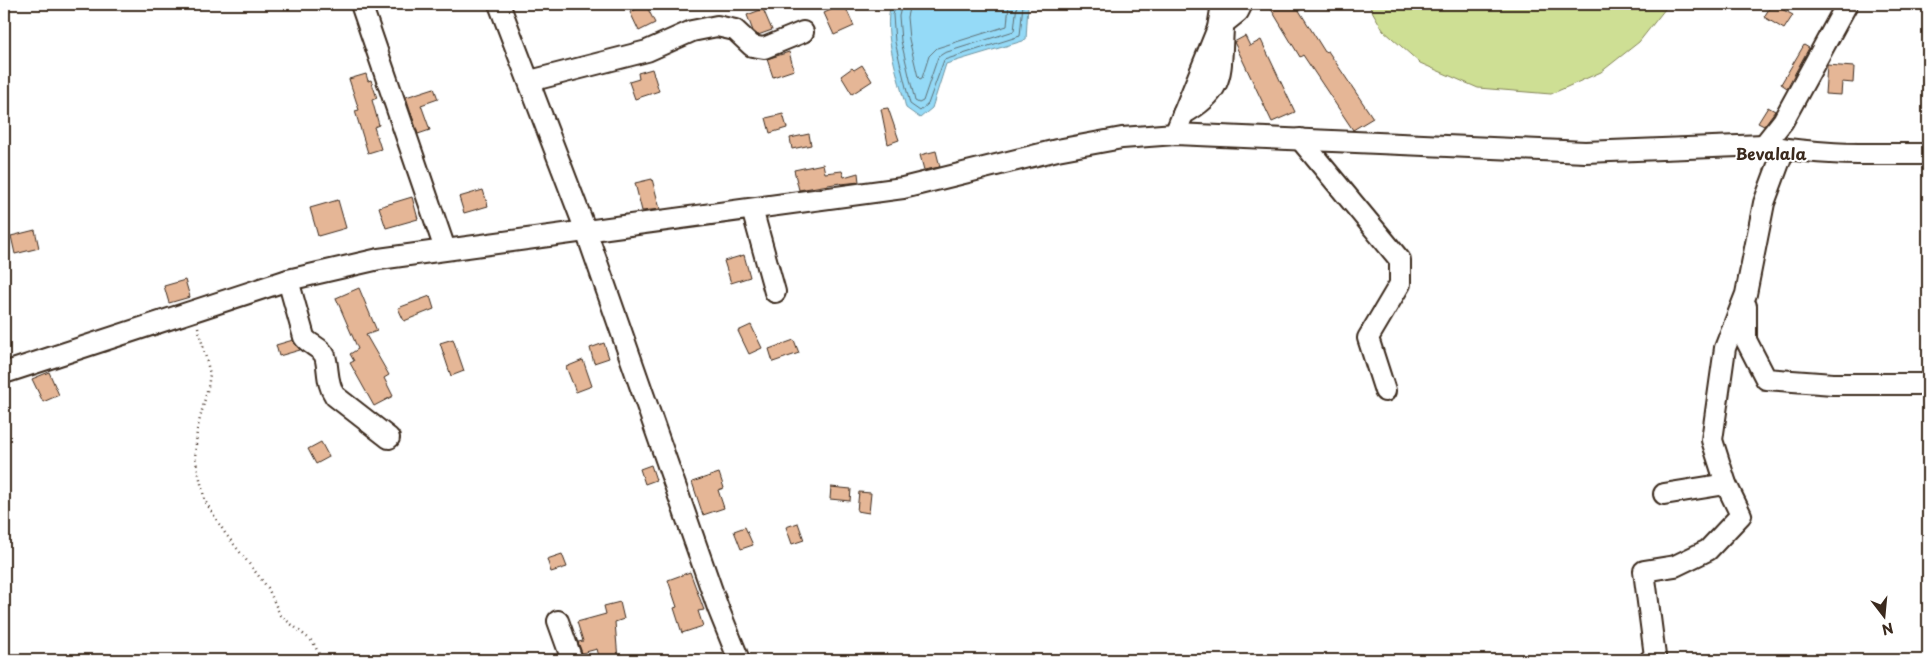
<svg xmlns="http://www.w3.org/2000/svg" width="1932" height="664" font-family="'Playpen Sans',sans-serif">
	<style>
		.green { fill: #cedf94; stroke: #848459 }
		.water { fill: #95daf7; stroke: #7194a0 }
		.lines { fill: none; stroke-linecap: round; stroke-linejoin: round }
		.shore { stroke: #5f7075; stroke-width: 1 }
		.building { fill: #e5b696; stroke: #3b2a1e }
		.minor-casing { stroke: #3b2a1e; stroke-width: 24 }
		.path { stroke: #3b2a1e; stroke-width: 2.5; stroke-dasharray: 1 4; stroke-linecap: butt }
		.minor { stroke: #fff; stroke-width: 20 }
		.labels { text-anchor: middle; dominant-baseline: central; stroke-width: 4; stroke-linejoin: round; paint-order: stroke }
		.neighbourhood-label { font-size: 16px; font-weight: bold; fill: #3b2a1e; stroke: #fff }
	</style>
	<rect width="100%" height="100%" fill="#fff"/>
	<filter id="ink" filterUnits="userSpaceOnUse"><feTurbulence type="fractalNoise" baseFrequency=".02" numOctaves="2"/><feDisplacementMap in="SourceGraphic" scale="10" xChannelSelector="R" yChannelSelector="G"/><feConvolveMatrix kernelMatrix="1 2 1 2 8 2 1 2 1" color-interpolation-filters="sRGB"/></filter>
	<g filter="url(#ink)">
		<path class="green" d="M1368,4H1669L1639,42L1601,72L1551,94L1478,88L1420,63L1383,30Z"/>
		<path class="water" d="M891,4H1028L1026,40L946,64L932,108L920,118L906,108C899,78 882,34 891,4Z"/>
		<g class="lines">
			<g class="shore">
				<path d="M896,4L893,15L895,42L910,104L920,111L928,104L944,60L1020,36L1023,4"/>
				<path d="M902,4L899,16L901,41L915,101L919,103L923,101L938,57L944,53L1014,31L1017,4"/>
				<path d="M910,4L907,17L909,39L918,77L920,79L922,78L929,56L937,48L1007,26L1009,4"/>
			</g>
		</g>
		<g class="building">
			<path d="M844,4L854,26L834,35L824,13Z"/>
			<path d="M1268,4H1295L1325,52L1328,51L1373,118L1353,130L1303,55L1300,57Z"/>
			<path d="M1772,4L1793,15L1784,29L1764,17Z"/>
			<path d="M646,5L655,23L639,31L630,12Z"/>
			<path d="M763,9L772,30L758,35L753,31L747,15Z"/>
			<path d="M1245,36L1250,46L1261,40L1295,112L1272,122L1234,42Z"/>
			<path d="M1804,45L1809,48L1787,88L1781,84Z"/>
			<path d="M789,52L794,70L773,77L767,59Z"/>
			<path d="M862,65L872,81L852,94L841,76L852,68L854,70Z"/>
			<path d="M1827,65L1854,67L1853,83L1842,82L1841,95L1825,94Z"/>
			<path d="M652,69L659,91L635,99L629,82L639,79L638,73Z"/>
			<path d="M366,74L368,81L371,80L377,98L372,100L379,125L374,127L381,149L368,153L355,111L359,110L349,79Z"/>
			<path d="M434,88L438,99L421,105L430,130L418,134L406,97Z"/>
			<path d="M1768,107L1775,111L1764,126L1758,123Z"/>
			<path d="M888,108L899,140L888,144L881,109Z"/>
			<path d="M783,114L787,128L770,133L766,118Z"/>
			<path d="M809,134L811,145L792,149L790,138Z"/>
			<path d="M936,151L940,167L924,170L920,155Z"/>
			<path d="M823,164L825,173L842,171L844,177L858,173L859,182L841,184L840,183L799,190L794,170Z"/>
			<path d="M652,179L660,209L642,211L635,183Z"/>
			<path d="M483,190L488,206L464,213L459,197Z"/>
			<path d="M412,197L418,219L386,228L379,207Z"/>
			<path d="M338,200L346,228L318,236L310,208Z"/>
			<path d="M35,230L39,248L15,254L11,236Z"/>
			<path d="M744,255L750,277L731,283L724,261Z"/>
			<path d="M185,280L190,297L169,303L164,286Z"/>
			<path d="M359,288L377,331L366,335L389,375L384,378L393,396L374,406L350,363L354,361L350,354L358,349L336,298Z"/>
			<path d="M430,296L434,309L404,321L398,308Z"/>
			<path d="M751,325L762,348L749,354L738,331Z"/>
			<path d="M453,339L464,371L451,376L440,343Z"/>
			<path d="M293,340L300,350L279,356L276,345Z"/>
			<path d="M794,340L799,353L773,362L769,349Z"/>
			<path d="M604,343L609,358L594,363L590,348Z"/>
			<path d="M583,360L592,386L576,392L566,367Z"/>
			<path d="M49,372L59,395L43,402L32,379Z"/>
			<path d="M321,442L329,457L316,464L308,449Z"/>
			<path d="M651,465L656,480L645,484L640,469Z"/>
			<path d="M719,473L724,488L718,490L724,508L703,515L692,482Z"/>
			<path d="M831,487L851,489L850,501L830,499Z"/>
			<path d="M859,492L871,493L869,513L857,511Z"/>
			<path d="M798,523L804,540L792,544L786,527Z"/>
			<path d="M745,527L753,545L741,549L734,531Z"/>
			<path d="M562,554L567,567L551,572L547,559Z"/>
			<path d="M690,572L704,610L698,611L703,626L682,633L674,608L677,607L668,580Z"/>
			<path d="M620,602L624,619L615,622L618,660H600L597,649L582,653L578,642L583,641L577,622L606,614L604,606Z"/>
		</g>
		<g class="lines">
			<defs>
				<g id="minor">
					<path d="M361,4L445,249"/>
					<path d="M499,4L586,231L718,608L739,660"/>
					<path d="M1218,28L1238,12L1242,4"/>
					<path d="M530,81L647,51L692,31L717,26L735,30L752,46L764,48L803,32"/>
					<path d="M1183,114C1226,90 1220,73 1223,29"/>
					<path d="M1175,134L1218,28L1222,4"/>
					<path d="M1300,139L1400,260V284L1368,338L1385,391"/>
					<path d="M1764,145L1783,121L1847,4"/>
					<path d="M752,209L775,292"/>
					<path d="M288,280L304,337C309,345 321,347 325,356C329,369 326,383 335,396L389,438"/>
					<path d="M1746,306V340L1766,379L1833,384H1927"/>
					<path d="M4,373L288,280L379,259L903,188L1057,150L1122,138L1175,134L1585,152L1764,145C1818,156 1873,154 1928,154"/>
					<path d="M1664,494L1726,484"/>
					<path d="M558,621L572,660"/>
					<path d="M1650,660L1655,656L1644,571L1675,566L1708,550L1741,515L1726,484L1712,440L1725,348L1746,294L1764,203L1784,149"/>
				</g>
			</defs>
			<use href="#minor" class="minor-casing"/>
			<path class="path" d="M198,327L210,374L208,387L197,430L195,457L205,501L225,533L268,588L280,615L313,642L322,660"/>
			<use href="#minor" class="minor"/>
		</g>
	</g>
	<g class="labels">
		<g class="neighbourhood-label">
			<text x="1771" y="153">Bevalala</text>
		</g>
	</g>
	<rect width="1932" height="664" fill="none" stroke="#fff" stroke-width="20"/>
	<rect x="10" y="10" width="1912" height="644" fill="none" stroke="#3b2a1e" stroke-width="2" filter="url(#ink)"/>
	<g transform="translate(1884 616) rotate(164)" stroke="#ffffff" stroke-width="4" paint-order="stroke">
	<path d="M0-4L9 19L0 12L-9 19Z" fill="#3b2a1e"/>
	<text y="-8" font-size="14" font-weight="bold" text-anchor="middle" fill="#3b2a1e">N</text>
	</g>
</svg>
